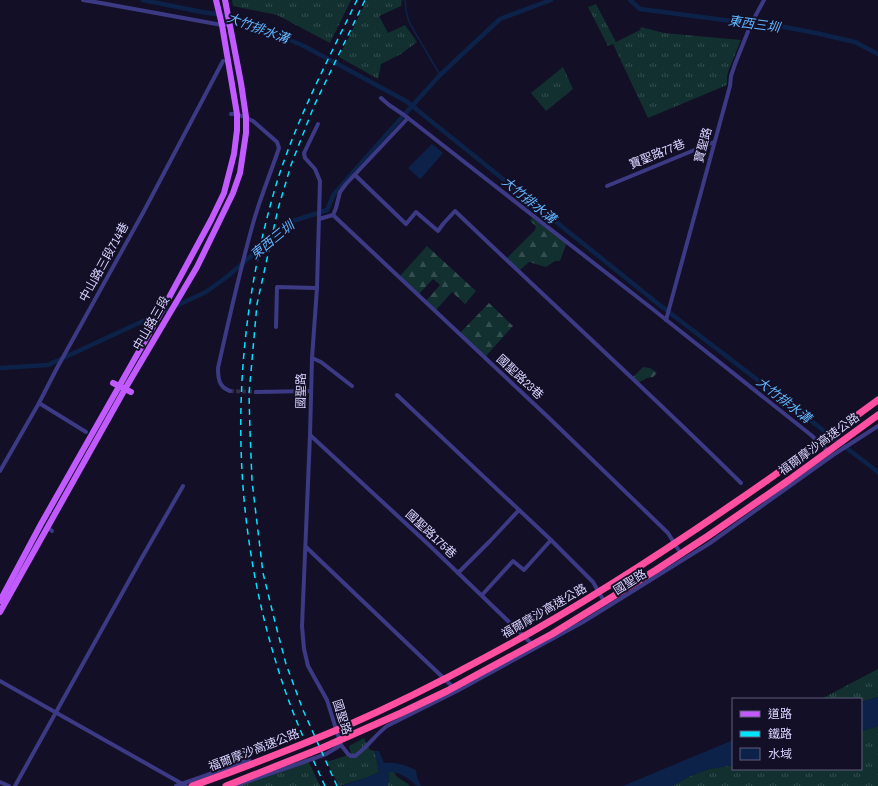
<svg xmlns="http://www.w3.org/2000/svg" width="878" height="786" font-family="'Archivo Narrow','Noto Sans TC',sans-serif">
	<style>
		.grass { fill: url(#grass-tufts) }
		.forest { fill: url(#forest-firs) }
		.water { fill: #0c2248 }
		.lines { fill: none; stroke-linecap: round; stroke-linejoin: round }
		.stream { stroke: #0c2248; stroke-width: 1.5 }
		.canal { stroke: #0c2248; stroke-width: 4.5 }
		.minor-tunnel { stroke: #312d47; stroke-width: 4; stroke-dasharray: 4 2; stroke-linecap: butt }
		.minor { stroke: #3d3a85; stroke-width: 4 }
		.primary { stroke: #c25bff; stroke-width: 6 }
		.rail { stroke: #00e5ff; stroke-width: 1.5; stroke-dasharray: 6 5; stroke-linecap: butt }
		.motorway-bridge { stroke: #ff4fa3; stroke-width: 7 }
		.labels { text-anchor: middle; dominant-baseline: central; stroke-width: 4; stroke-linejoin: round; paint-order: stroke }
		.street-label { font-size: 12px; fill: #d9d4ff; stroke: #130f26 }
		.water-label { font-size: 13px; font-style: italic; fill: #62b6ff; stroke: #130f26 }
	</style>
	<defs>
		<pattern id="grass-tufts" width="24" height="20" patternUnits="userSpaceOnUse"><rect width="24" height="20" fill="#12302f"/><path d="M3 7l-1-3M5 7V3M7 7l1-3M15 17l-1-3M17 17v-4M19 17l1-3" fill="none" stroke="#344d4e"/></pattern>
		<pattern id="forest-firs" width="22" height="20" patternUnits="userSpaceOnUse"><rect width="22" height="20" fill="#12302f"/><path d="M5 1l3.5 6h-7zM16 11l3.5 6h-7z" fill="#344d4e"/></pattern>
	</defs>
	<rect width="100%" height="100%" fill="#130f26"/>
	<g class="grass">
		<path d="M232,0H351L330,43L277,15L233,6Z"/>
		<path d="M367,0H402L401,6L379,16L388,33L405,25L417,42L401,54L381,64L378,79L339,57Z"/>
		<path d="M596,4L616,42L640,30L641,27L664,33L741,40L728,72L727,77V85L648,118L613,44L608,46L588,7Z"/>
		<path d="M563,67L573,89L546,111L531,93Z"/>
		<path d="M878,669V697L861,702V699H821Z"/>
		<path d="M878,726V786H673L690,776L709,769L733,765V769H861V731Z"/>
		<path d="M364,738L370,750L375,751L379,772L366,778L339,786L327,762L351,754L349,746Z"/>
		<path d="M307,758L320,786H228Z"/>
		<path d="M388,772H394C398,781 404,779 410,786H387C389,781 389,777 388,772Z"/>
	</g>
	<g class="forest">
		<path d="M532,218L567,242L560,261H555L546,267L529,262L519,271L506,259L535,230L536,226L530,221Z"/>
		<path d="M427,246L476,291L465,304L452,292L435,311L425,302L440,285L433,279L418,295L399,277Z"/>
		<path d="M489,303L513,326L486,356L459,334Z"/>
		<path d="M643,367L650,368L657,373L653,377L647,378L638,383L633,377Z"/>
	</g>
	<g class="water">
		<path d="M432,144L443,153L423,176L422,178L420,179L408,168Z"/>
		<path d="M878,697V726L861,731V702Z"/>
		<path d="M733,740V765L709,769L690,776L673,786H623Z"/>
		<path d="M375,751H379L384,763C397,762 405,765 416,770L417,777L421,786H417C408,778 400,772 388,772L389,782L387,786H341L366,778L379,772Z"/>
	</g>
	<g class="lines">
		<path class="stream" d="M405,0L406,10L409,22L440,75"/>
		<g class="canal">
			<path d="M143,0L202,12L236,17L304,46L406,101L657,303L878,472"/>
			<path d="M630,0L640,9L747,23L768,24L811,32L855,42L878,54"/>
			<path d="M0,368L48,365L206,292L228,276L290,222L327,210L334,194L378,144L440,75L500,19L551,0"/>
		</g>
		<path class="minor-tunnel" d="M230,391L256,392"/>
		<g class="minor">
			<path d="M83,0L101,3L222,25L229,24"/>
			<path d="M381,98L389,105L404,115L408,118L650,307L811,435L829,452"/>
			<path d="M318,124L304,153L305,158L315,169L320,181L317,288L312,358L310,435L302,626L304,649L308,666L327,700L341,745L348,754L351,756H355C367,748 375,735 387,726L457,691L583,622L710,543L833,455L878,426"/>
			<path d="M355,175L406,224L416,212L438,231L443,224L455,211C550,302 648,391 741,483"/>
			<path d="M607,186L714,142"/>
			<path d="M333,215L548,417L668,533L681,554"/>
			<path d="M319,219L333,215L336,208L340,192L346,184L408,118"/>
			<path d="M666,320L730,86L731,76L735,64L751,24L764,0"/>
			<path d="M276,327L277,287L317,288"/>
			<path d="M312,358L321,362L352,386"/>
			<path d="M230,391C219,387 218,379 218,368C229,319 240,269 254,220C261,196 271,172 279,148L277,142L253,121L237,114H231"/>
			<path d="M256,392L311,391"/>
			<path d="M397,395L551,540L593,582L605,603"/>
			<path d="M39,403L86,432"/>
			<path d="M310,435L428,544L533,645"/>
			<path d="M0,471L39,403L57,368L144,211L223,61"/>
			<path d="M47,527L52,531"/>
			<path d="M306,547L454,688"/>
			<path d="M458,573L490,541L519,510"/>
			<path d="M482,595L513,561L524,570L551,540"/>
			<path d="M0,681L186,786"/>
			<path d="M0,782L9,786"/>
			<path d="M237,785L301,763L326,754L341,745"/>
			<path d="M15,786L140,561L183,486"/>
			<path d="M176,786L249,760"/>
		</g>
		<g class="primary">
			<path d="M113,383L131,392"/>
			<path d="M0,601L41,524L159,316L211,220L224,193L234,154L237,130V114L222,25L216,0"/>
			<path d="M0,612L125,389L197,267L233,193L240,173L246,133V117L241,83L225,0"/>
		</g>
		<g class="rail">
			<path d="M325,786C308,749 291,711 279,672C228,512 229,345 276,185C296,120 328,60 357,0"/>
			<path d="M337,786L303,710L286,664L275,622L263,573L252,481L250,431L249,394L257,304L278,209L291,165L314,106L365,0"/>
		</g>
		<g class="motorway-bridge">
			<path d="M192,786C243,768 294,748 344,727C392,706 440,682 486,657C571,612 653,559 733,504C782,471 830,435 878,400"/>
			<path d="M226,786L322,748L401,713L447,691L552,634L656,570L708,536L789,480L878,415"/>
		</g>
	</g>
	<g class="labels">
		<g class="street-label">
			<text transform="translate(703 145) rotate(-75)">寶聖路</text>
			<text transform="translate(657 154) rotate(-22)">寶聖路77巷</text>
			<text transform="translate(104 262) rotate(-61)">中山路三段714巷</text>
			<text transform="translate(151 323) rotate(-60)">中山路三段</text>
			<text transform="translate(520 377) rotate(43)">國聖路23巷</text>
			<text transform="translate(301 391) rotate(-89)">國聖路</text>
			<text transform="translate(819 444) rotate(-36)">福爾摩沙高速公路</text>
			<text transform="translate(431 534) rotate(43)">國聖路175巷</text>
			<text transform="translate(630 582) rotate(-32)">國聖路</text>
			<text transform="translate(544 611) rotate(-30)">福爾摩沙高速公路</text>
			<text transform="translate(342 717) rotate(72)">國聖路</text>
			<text transform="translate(254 750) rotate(-21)">福爾摩沙高速公路</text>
		</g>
		<g class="water-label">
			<text transform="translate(754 24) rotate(8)">東西三圳</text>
			<text transform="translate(258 28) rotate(20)">大竹排水溝</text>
			<text transform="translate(529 200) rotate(39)">大竹排水溝</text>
			<text transform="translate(272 240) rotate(-39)">東西三圳</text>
			<text transform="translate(784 400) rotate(38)">大竹排水溝</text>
		</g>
	</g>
	<rect x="732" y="698" width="130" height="72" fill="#130f26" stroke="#625e7d"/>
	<rect x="740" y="711" width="20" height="6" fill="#c25bff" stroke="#625e7d"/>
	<text x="768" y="718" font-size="12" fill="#d9d4ff">道路</text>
	<rect x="740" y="731" width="20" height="6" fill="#00e5ff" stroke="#625e7d"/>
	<text x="768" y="738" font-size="12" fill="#d9d4ff">鐵路</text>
	<rect x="740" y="748" width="20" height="12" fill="#0c2248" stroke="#625e7d"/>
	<text x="768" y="758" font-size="12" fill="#d9d4ff">水域</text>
</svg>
